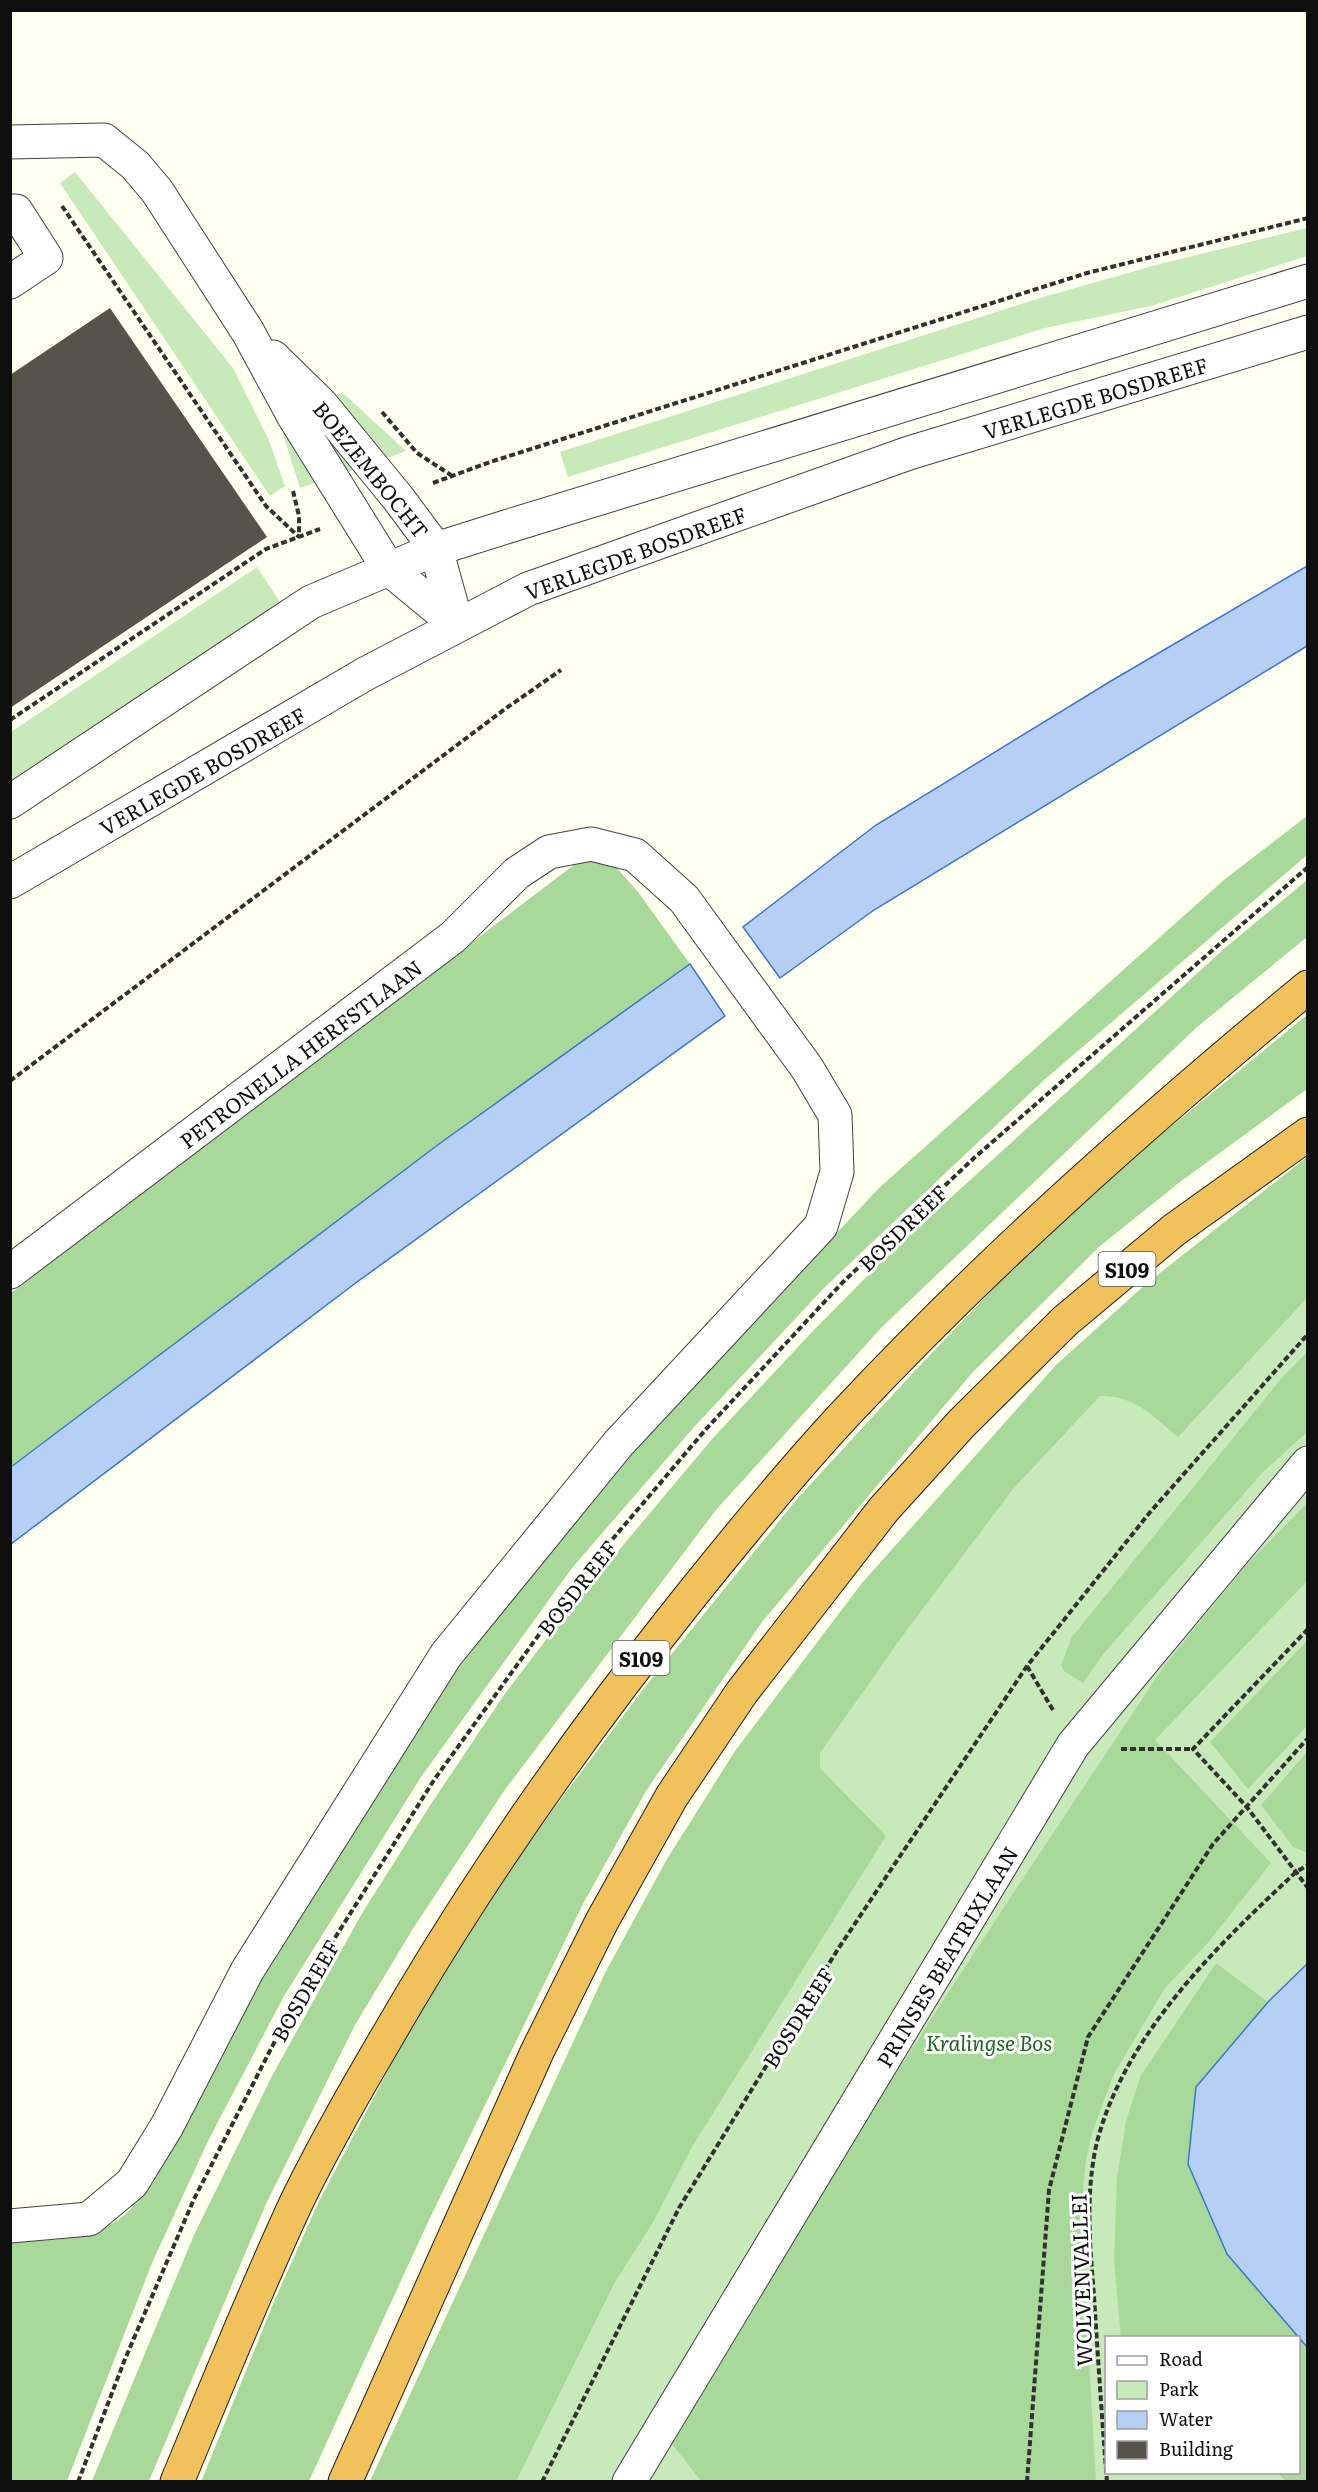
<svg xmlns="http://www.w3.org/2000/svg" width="1318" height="2492" font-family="Literata,serif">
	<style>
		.green { fill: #c8e9ba; fill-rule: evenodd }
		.forest { fill: #a8d99a }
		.water { fill: #b6d0f5; stroke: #3e74cb; stroke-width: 1.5 }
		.building { fill: #57524b }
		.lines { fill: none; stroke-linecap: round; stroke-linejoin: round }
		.minor-casing { stroke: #424242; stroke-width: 35 }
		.highway-casing { stroke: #202020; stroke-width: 35 }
		.path { stroke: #313131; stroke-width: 4; stroke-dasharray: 6 3; stroke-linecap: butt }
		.minor { stroke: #fff; stroke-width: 33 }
		.highway { stroke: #f1c15c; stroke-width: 33 }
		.labels { text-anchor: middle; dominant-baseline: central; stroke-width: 6; stroke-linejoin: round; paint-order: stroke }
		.shield { fill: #fff; stroke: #575757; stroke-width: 1.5 }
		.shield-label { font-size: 20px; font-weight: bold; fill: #0f0f0f }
		.street-label { font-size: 21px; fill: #0f0f0f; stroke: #fff }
		.park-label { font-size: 21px; font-style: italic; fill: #1f6620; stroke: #fff }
	</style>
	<rect width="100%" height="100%" fill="#fefff0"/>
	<g class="green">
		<path d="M75,172L233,368L268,438L285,486L270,496L60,183Z"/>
		<path d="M1307,228V256L1151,306L1045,328L568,477L560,452L1040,298L1156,265Z"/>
		<path d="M337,394H344L406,451L385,459L334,398Z"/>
		<path d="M318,422L358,468L344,474Z"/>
		<path d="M285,431L320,481L300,488L283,434Z"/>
		<path d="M257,567L280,602L110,723L11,789V732Z"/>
		<path d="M1307,1221V2481L420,2482L885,1598L1100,1395H1105ZM1106,2338H1298V2472H1106Z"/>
	</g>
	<g class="forest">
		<path d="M1307,816V855L1044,1080L825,1287L695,1426L572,1568L421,1777L284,1996L208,2141L152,2263L67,2481L11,2482V2242C51,2240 98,2241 129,2211C137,2202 145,2192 153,2183L261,1977L431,1704L519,1586L620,1464L879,1188L1225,879Z"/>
		<path d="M608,858L638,892L690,964L439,1144L11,1467V1293L579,861Z"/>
		<path d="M1307,880V937L1196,1028L882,1327L716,1510L504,1791L414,1927L355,2025L266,2204L149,2481H92L194,2235L272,2076L361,1915L429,1807L504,1695L567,1612L713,1438L811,1333L891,1252L1225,948Z"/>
		<path d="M1307,1015V1089L1180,1182L1100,1246L972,1373L762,1622L646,1791L584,1902L428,2222L309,2481L201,2482L273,2304L319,2201L431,1989L508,1870L641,1692L797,1499L910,1376L1036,1244L1101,1184Z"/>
		<path d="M1307,1157V1298L1178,1437C1153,1416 1134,1395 1100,1396L1013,1489L906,1631L820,1753V1768L886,1836L692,2147L652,2224L615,2282L516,2481H370L605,1973L667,1859L735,1751L862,1583L1056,1365L1146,1284Z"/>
		<path d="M1307,1352V1432L1263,1472L1105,1652L1083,1683L1064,1671L1061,1665L1072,1637L1280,1380Z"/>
		<path d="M1307,1503V1581L1155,1740L1271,1863L1206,1945L1165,1988L1114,2074L1092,2133L1086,2160L1083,2190V2253L1096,2481H701L669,2440L846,2150L995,1921L1164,1666L1244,1568Z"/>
		<path d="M1307,1641V1726L1248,1789L1210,1742Z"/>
		<path d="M1307,1752L1308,1851L1306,1852L1293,1847L1261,1805Z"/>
		<path d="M1216,1963L1268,2002L1196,2087L1227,2254L1307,2347V2481H1286L1277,2473L1298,2472V2338H1121L1114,2260L1117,2178L1126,2121L1141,2075Z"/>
	</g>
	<g class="water">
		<path d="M1307,566V646L874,910L780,978L743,927L876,825L1111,681Z"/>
		<path d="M690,964L725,1016L357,1282L11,1544V1467L439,1144Z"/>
		<path d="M1307,1964V2347L1227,2254L1188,2164L1196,2087L1268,2002Z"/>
	</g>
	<path class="building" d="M110,308L267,537L10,708V375Z"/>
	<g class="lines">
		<defs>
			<g id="minor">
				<path d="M10,142L104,140L135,165L157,191L248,332L293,415L388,568L457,625"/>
				<path d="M10,211H16L46,258L10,282"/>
				<path d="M273,357L321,404L398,498L436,549L457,625"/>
				<path d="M10,802L311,602L436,549L509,526L1308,281"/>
				<path d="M10,882L365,674L528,589L909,453L1308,332"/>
				<path d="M10,1272L453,937L517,873L549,852L591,844L635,855L684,899L807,1068L835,1115L837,1172L821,1226L618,1444L446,1655L247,1971L167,2126L132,2183L89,2219L10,2226"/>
				<path d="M629,2482L1073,1745L1308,1463"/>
			</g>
			<g id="highway">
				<path d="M177,2482C216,2388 254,2293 297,2201C330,2133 370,2066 408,2001C491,1861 584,1730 685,1603C737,1538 789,1474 845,1414C989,1260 1146,1121 1308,987"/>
				<path d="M345,2482L537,2052L602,1921L672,1796L742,1692L884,1509L962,1423L1065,1321L1174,1230L1308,1134"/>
			</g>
		</defs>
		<use href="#minor" class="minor-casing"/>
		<use href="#highway" class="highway-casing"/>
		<g class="path">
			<path d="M62,206L266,506L299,537"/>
			<path d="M382,412L417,453L451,475"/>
			<path d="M433,483L490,462L1087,273L1308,218"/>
			<path d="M293,491L299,516V537"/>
			<path d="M10,720L266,549L320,529"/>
			<path d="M10,1081L505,709L561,670"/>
			<path d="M1308,1629L1193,1749L1246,1806L1308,1888"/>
			<path d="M1027,1666L1053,1710"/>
			<path d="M1121,1749H1193"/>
			<path d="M78,2482L125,2359L194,2199L296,2000L434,1780L582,1575L707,1428L843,1282L974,1158L1308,867"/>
			<path d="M542,2482L679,2208L838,1949L1027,1666L1151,1511L1308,1334"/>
			<path d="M1027,2482L1049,2190L1088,2037L1213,1844L1308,1738"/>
			<path d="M1107,2482C1102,2420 1098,2358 1094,2296C1090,2246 1085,2192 1097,2142C1125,2034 1217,1946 1296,1872L1308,1865"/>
		</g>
		<use href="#minor" class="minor"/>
		<use href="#highway" class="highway"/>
	</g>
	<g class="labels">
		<g class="shield">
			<rect x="1098.5" y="1252" width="57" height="34" rx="4.5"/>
			<rect x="612.5" y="1641" width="57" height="34" rx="4.5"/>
		</g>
		<g class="shield-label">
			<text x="1127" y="1269">S109</text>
			<text x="641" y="1658">S109</text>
		</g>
		<g class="street-label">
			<text transform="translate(1095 397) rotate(-17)">VERLEGDE BOSDREEF</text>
			<text transform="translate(372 469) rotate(51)">BOEZEMBOCHT</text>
			<text transform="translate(635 552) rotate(-20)">VERLEGDE BOSDREEF</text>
			<text transform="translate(202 770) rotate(-30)">VERLEGDE BOSDREEF</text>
			<text transform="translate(300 1053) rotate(-37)">PETRONELLA HERFSTLAAN</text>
			<text transform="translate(902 1227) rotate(-44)">BOSDREEF</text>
			<text transform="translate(576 1587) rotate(-52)">BOSDREEF</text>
			<text transform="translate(946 1956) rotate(-59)">PRINSES BEATRIXLAAN</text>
			<text transform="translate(304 1990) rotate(-60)">BOSDREEF</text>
			<text transform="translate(797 2017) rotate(-58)">BOSDREEF</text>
			<text transform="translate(1080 2280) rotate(-92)">WOLVENVALLEI</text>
		</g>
		<g class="park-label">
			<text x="989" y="2041">Kralingse Bos</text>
		</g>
	</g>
	<rect width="1318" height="2492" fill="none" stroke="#0f0f0f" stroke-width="24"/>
	<rect x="1105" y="2336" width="195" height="138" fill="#ffffff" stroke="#9f9f9f" stroke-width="1.5"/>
	<rect x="1117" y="2356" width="30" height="9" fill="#ffffff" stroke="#9f9f9f" stroke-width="1.5"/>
	<text x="1159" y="2366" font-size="18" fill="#0f0f0f">Road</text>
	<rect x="1117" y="2381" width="30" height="18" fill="#c8e9ba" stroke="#9f9f9f" stroke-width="1.5"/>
	<text x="1159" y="2396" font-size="18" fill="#0f0f0f">Park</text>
	<rect x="1117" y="2411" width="30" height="18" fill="#b6d0f5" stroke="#9f9f9f" stroke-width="1.5"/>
	<text x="1159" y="2426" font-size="18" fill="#0f0f0f">Water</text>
	<rect x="1117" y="2441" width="30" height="18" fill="#57524b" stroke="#9f9f9f" stroke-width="1.5"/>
	<text x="1159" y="2456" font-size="18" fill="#0f0f0f">Building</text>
</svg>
